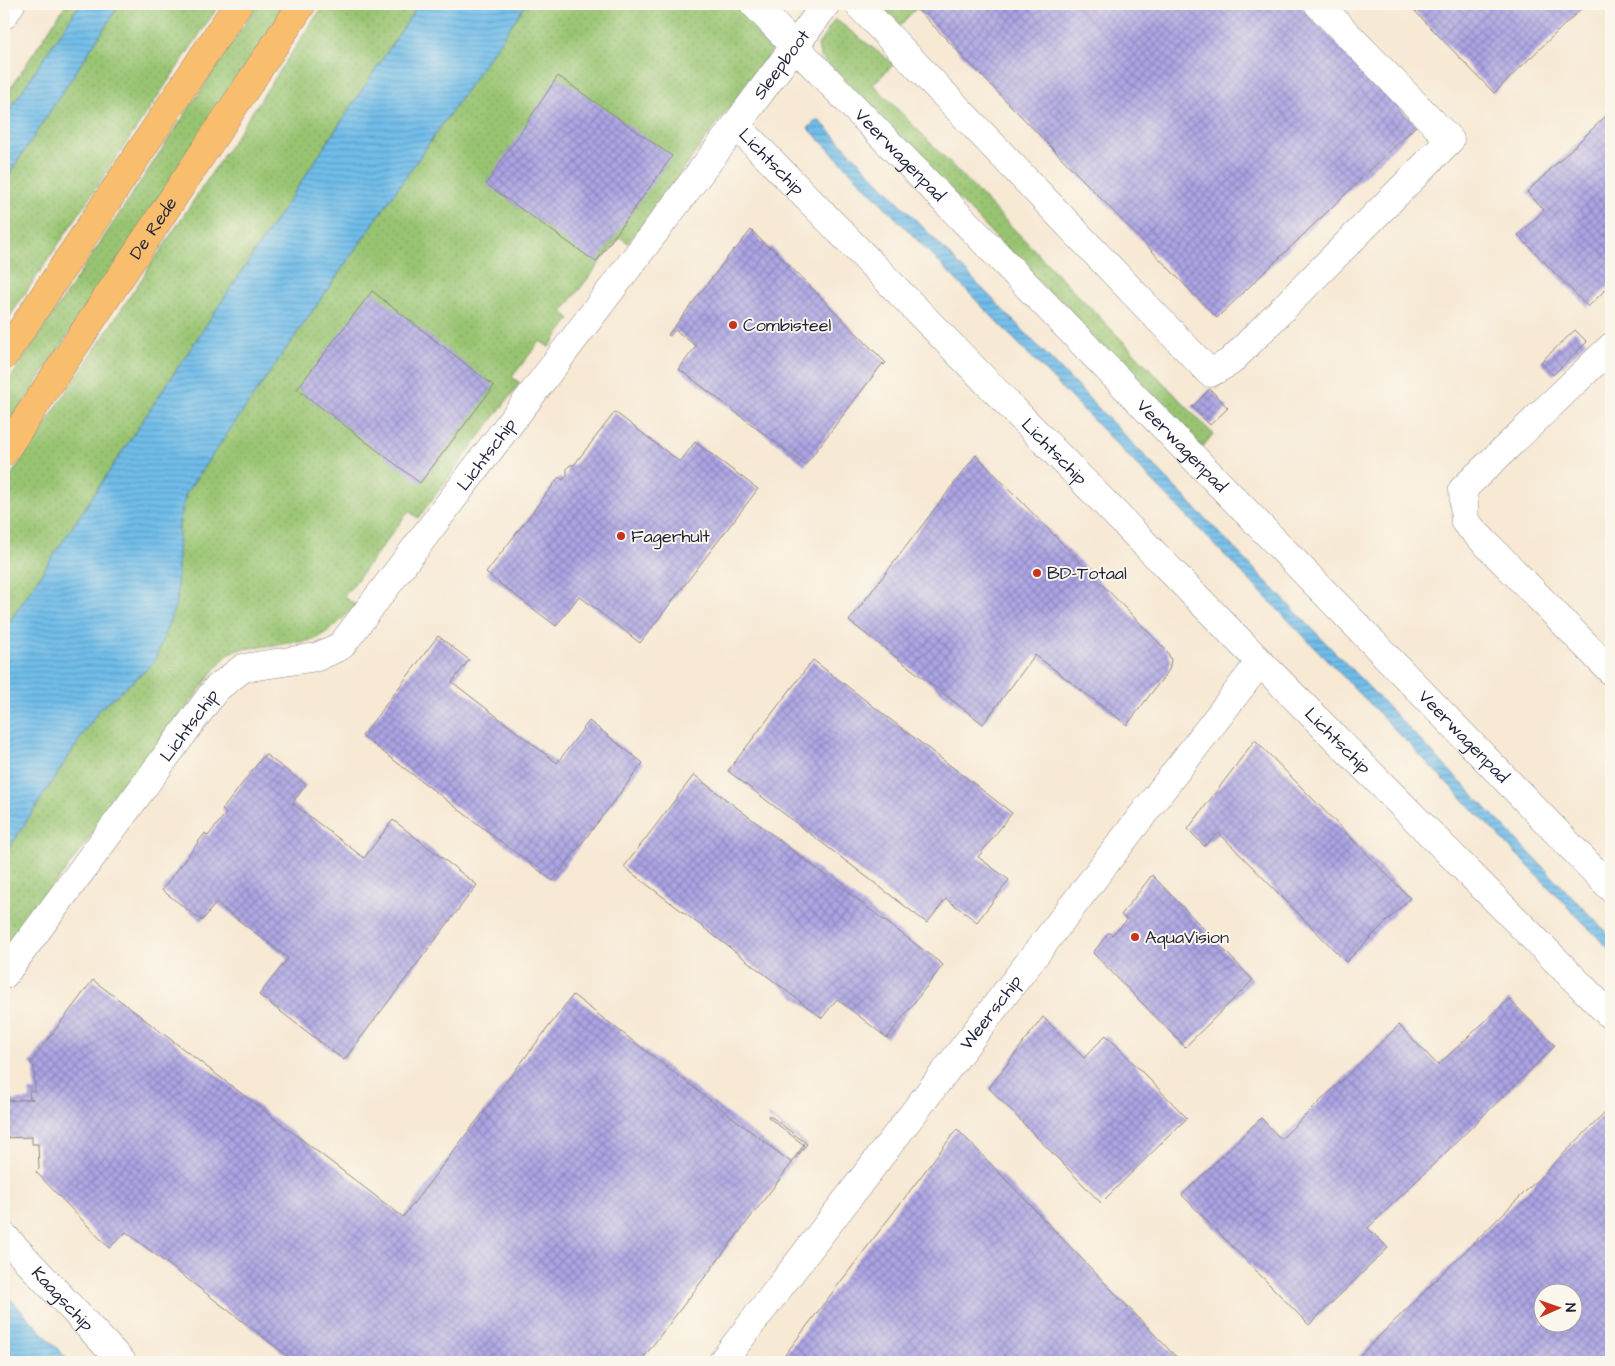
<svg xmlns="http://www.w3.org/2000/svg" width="1615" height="1366" font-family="'Architects Daughter',sans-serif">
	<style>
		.grass { fill: url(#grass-dots); stroke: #5d7356 }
		.water { fill: url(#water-rules); stroke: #497092 }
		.building { fill: url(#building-cross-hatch); fill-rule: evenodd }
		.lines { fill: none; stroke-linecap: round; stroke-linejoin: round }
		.minor-casing { stroke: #8c8688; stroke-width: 29 }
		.major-casing { stroke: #8c8688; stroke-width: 29 }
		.minor { stroke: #fff; stroke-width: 28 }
		.major { stroke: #f9be6d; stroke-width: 28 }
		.poi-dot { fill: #c8321e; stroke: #fbf7ec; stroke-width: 2 }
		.labels { text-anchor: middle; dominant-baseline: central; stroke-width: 4; stroke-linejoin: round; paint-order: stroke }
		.street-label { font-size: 18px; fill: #22223b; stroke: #fbf7ec }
		.poi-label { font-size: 18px; fill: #22223b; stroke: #fbf7ec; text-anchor: start }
	</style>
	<defs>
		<pattern id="grass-dots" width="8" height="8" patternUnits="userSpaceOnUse" patternTransform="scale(1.25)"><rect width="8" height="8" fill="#98c471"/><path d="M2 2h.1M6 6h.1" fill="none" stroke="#83a863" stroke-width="1.8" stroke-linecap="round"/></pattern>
		<pattern id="water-rules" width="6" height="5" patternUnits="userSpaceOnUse" patternTransform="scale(1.25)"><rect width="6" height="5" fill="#70bdea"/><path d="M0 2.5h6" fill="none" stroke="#5c99bf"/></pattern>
		<pattern id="building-cross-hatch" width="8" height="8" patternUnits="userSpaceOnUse" patternTransform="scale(1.25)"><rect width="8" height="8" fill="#aca4e4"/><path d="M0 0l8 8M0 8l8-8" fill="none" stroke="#8c85ba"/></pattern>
	</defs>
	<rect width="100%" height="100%" fill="#fbf7ec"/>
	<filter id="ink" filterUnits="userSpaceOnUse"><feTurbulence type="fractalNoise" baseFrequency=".02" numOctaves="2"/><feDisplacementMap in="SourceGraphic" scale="10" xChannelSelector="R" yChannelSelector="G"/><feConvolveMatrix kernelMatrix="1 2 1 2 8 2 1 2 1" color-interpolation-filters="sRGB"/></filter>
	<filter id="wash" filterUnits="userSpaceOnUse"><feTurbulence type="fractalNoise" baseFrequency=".0096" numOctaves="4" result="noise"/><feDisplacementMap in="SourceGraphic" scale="20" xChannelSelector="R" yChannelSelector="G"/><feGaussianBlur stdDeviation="1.12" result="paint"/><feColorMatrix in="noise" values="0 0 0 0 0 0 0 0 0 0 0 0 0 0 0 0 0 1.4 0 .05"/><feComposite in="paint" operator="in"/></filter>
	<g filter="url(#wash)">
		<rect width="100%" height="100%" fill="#f7e9d4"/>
		<g class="grass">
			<path d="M66,4H80L4,118V98Z"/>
			<path d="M120,4H220L4,325V182Z"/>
			<path d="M258,4H287L4,432V388Z"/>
			<path d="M324,4H419L4,630V486Z"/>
			<path d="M526,4H737L776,45L628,243L620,237L562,312L570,319L549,347L540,341L512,377L520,383L418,518L409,511L344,597L356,605L334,627L314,640L243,649L231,652L219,664L4,953V856L99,710L154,663L177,601L179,524L186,493Z"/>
			<path d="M892,4H921L899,26L885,12Z"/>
			<path d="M835,19L894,64L873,84L1213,434L1201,449L820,56L818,45Z"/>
		</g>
		<g class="water">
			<path d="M80,4H120L4,182V118Z"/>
			<path d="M419,4H526L186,493L179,524L177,601L154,663L99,710L4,856V630Z"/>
			<path d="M818,119L1611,937V951L808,128Z"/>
			<path d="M4,1292L70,1362H4Z"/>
		</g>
		<g id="blocks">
			<g class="building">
				<path d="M921,4H1299L1417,125L1217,318L917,9Z"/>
				<path d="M1408,4H1586L1494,93Z"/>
				<path d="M558,76L672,156L596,262L486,184Z"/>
				<path d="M1611,111V284L1588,307L1518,235L1544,210L1527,192Z"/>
				<path d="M751,230L769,248L771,247L886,363L884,365L883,363L805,465L679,369L696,346L675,330L670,336L668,335L734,249L735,250Z"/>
				<path d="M372,291L494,386L420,483L297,389Z"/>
				<path d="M1575,330L1587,342L1553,375L1541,362Z"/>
				<path d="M1210,389L1228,408L1210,425L1192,407Z"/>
				<path d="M615,412L680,462L695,442L758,489L640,643L579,596L556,626L486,573L559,477L563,480L567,475V468L570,465H574Z"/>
				<path d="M976,455L1167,651L1171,660L1169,670L1127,725L1035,655L983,724L849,621Z"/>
				<path d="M438,636L469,660L452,682L557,763L589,721L643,763L553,881L362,736Z"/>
				<path d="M813,660L1012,813L978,857L1009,880L977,922L946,899L927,923L728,771Z"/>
				<path d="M1255,740L1410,898L1346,962L1219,833L1204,846L1188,829Z"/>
				<path d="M265,754L306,785L292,803L364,858L393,820L477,885L344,1060L259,995L288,958L216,903L202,921L162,890L205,833L208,836L226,813L222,810Z"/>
				<path d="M694,775L943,965L887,1038L837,999L822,1018L624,867Z"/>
				<path d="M1152,875L1253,980L1185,1047L1093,953L1109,932L1112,935L1127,920L1121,915Z"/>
				<path d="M93,980L403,1217L573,995L792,1163L640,1362H292L293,1360L126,1232L109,1248L36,1172L39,1169L38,1144H32V1137L4,1138V1101L33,1099H30L29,1091H35L34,1067L30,1063Z"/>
				<path d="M1509,999L1555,1046L1368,1228L1388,1248L1309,1325L1182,1195L1261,1118L1281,1139L1399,1025L1438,1065Z"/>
				<path d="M1043,1017L1084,1058L1106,1035L1187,1118L1101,1203L989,1088Z"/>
				<path d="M1611,1107V1362H1353ZM1542,1294H1572V1324H1542Z"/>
				<path d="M769,1115L807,1144L792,1163L791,1162L804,1145L768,1117Z"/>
				<path d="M957,1129L1181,1362H783L781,1360Z"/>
			</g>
		</g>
	</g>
	<g filter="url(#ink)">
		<use href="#blocks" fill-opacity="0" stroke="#8c8688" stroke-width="1"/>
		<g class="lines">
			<defs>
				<g id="minor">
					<path id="s1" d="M754,4L1611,888"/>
					<path d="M858,4L1210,373L1230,362L1450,140L1318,4"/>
					<path d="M4,15L11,4"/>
					<path id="s2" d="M736,125L1260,662L1611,1016"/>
					<path d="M1611,347L1463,489L1465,522L1611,671"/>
					<path id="s3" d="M4,975L216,689L243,668L317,657L341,646L736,125L826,4"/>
					<path id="s4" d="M4,1236L122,1362"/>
					<path id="s5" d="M722,1362L1260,662"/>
				</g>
				<g id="major">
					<path d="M4,356L238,4"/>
					<path id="s6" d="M4,452L302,4"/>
				</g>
			</defs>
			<use href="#minor" class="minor-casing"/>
			<use href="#major" class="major-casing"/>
			<use href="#minor" class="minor"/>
			<use href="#major" class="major"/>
		</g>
	</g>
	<g class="poi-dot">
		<circle cx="733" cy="325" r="5"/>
		<circle cx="621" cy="536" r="5"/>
		<circle cx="1037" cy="573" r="5"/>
		<circle cx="1135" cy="937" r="5"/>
	</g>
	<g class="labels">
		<g class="street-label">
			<text stroke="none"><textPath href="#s3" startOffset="1221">Sleepboot</textPath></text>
			<text stroke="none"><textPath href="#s1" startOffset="210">Veerwagenpad</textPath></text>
			<text stroke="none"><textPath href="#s2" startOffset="51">Lichtschip</textPath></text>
			<text stroke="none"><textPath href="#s6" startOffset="269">De Rede</textPath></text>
			<text stroke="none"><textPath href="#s1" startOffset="615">Veerwagenpad</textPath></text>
			<text stroke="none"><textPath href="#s2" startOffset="456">Lichtschip</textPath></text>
			<text stroke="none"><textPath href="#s3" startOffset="732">Lichtschip</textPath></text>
			<text stroke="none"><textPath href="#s3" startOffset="311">Lichtschip</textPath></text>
			<text stroke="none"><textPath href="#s1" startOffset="1020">Veerwagenpad</textPath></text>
			<text stroke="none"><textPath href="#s2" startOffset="861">Lichtschip</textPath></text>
			<text stroke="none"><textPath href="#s5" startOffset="441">Weerschip</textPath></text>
			<text stroke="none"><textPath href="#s4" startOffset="86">Kaagschip</textPath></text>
		</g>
		<g class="poi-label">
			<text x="743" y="325">Combisteel</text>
			<text x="631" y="536">Fagerhult</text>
			<text x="1047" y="573">BD-Totaal</text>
			<text x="1145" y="937">AquaVision</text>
		</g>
	</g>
	<rect width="1615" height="1366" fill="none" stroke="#fbf7ec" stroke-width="20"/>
	<g transform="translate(1558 1308) rotate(88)"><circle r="24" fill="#fbf7ec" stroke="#a4a2a5"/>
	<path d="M0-4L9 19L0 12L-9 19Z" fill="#c8321e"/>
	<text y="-8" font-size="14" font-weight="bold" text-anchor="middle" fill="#22223b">N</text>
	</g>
</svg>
